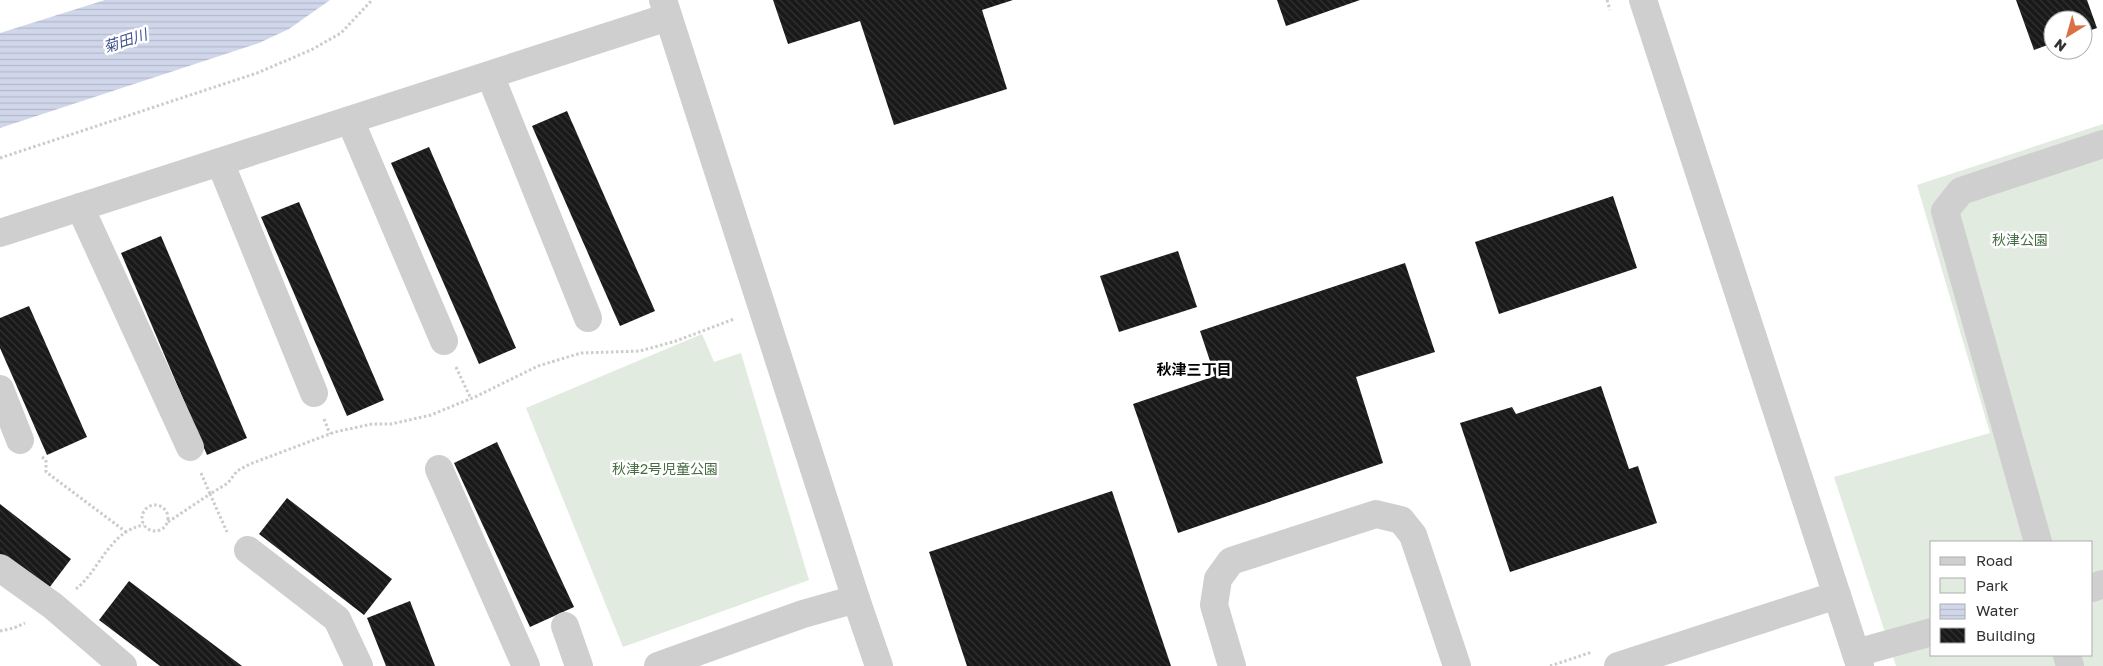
<svg xmlns="http://www.w3.org/2000/svg" width="2103" height="666" font-family="'Golos Text','Noto Sans JP',sans-serif">
	<style>
		.green { fill: #e1ebdf; fill-rule: evenodd }
		.water { fill: url(#water-rules) }
		.building { fill: url(#building-back-hatch) }
		.lines { fill: none; stroke-linecap: round; stroke-linejoin: round }
		.path { stroke: #ccc; stroke-width: 3; stroke-dasharray: 2.5 2.5; stroke-linecap: butt }
		.minor { stroke: #cfcfcf; stroke-width: 28 }
		.labels { text-anchor: middle; dominant-baseline: central; stroke-width: 5; stroke-linejoin: round; paint-order: stroke }
		.park-label { font-size: 14px; fill: #466c42; stroke: #fff }
		.water-label { font-size: 15px; font-style: italic; fill: #455790; stroke: #fff }
		.neighbourhood-label { font-size: 15px; font-weight: bold; fill: #000; stroke: #fff }
	</style>
	<defs>
		<pattern id="water-rules" width="6" height="5" patternUnits="userSpaceOnUse" patternTransform="scale(1.25)"><rect width="6" height="5" fill="#d1d7eb"/><path d="M0 2.5h6" fill="none" stroke="#b4b9ca"/></pattern>
		<pattern id="building-back-hatch" width="6" height="6" patternUnits="userSpaceOnUse" patternTransform="scale(1.25)"><rect width="6" height="6" fill="#191919"/><path d="M-1 5l2 2M0 0l6 6M5-1l2 2" fill="none" stroke="#323232"/></pattern>
	</defs>
	<rect width="100%" height="100%" fill="#fff"/>
	<g class="green">
		<path d="M2103,124V666H1896L1834,477L1990,433L1917,185ZM1932,542H2092V655H1932Z"/>
		<path d="M702,334L714,362L741,353L809,580L623,647L526,408Z"/>
	</g>
	<path class="water" d="M105,0H330L289,29L259,43L0,128V33Z"/>
	<g class="building">
		<path d="M773,0H1013L982,10L1007,89L894,125L860,21L788,44Z"/>
		<path d="M1277,0H1360L1286,26Z"/>
		<path d="M2016,0H2087L2097,28L2083,33V20H2053V43L2034,50Z"/>
		<path d="M567,111L655,311L620,326L532,126Z"/>
		<path d="M429,147L516,348L479,364L391,163Z"/>
		<path d="M1613,196L1637,268L1499,314L1475,242Z"/>
		<path d="M299,202L384,400L347,416L261,217Z"/>
		<path d="M161,236L247,438L207,455L121,253Z"/>
		<path d="M1178,251L1197,307L1119,332L1100,276Z"/>
		<path d="M1405,263L1435,352L1356,377L1383,463L1178,533L1133,404L1215,376L1200,331Z"/>
		<path d="M29,306L87,437L47,455L0,348V318Z"/>
		<path d="M1601,386L1629,469L1638,466L1657,523L1510,572L1460,423L1512,407L1516,414Z"/>
		<path d="M497,442L574,607L530,627L454,463Z"/>
		<path d="M1112,491L1171,666H967L929,552Z"/>
		<path d="M287,498L392,579L364,615L259,534Z"/>
		<path d="M0,504L71,559L46,592L0,557Z"/>
		<path d="M129,581L242,666H160L99,620Z"/>
		<path d="M410,601L435,666H386L367,618Z"/>
	</g>
	<g class="lines">
		<g class="path">
			<path d="M1607,0L1610,10"/>
			<path d="M0,158L257,73L311,50L341,33L372,0"/>
			<path d="M456,367L471,399"/>
			<path d="M324,419L330,434"/>
			<path d="M42,457L46,460V472L126,532"/>
			<path d="M201,473L210,494L228,483L237,471L250,464L335,432L372,424H391L431,415L477,396L538,366L581,353L640,351L676,341L734,319"/>
			<circle cx="155" cy="518" r="13"/>
			<path d="M168,522L210,494L227,532"/>
			<path d="M76,589C100,570 109,531 144,525"/>
			<path d="M0,631L14,628L25,623"/>
			<path d="M1550,666L1592,652"/>
		</g>
		<g class="minor">
			<path d="M663,0L856,599L879,666"/>
			<path d="M1643,0L1860,666"/>
			<path d="M490,75L588,318"/>
			<path d="M350,120L444,341"/>
			<path d="M220,162L314,393"/>
			<path d="M80,207L190,447"/>
			<path d="M0,233L668,17"/>
			<path d="M0,389L20,440"/>
			<path d="M439,469L526,666"/>
			<path d="M2038,542L1945,211L1961,191L2103,144"/>
			<path d="M248,550L337,619L359,666"/>
			<path d="M0,568L53,606L123,666"/>
			<path d="M2092,588L2103,584"/>
			<path d="M565,626L579,666"/>
			<path d="M1856,653L1932,632"/>
			<path d="M2067,655L2070,666"/>
			<path d="M658,666L803,614L856,599"/>
			<path d="M1232,666L1214,605L1218,579L1231,561L1376,514L1401,520L1413,535L1457,666"/>
			<path d="M1618,666L1837,595"/>
		</g>
	</g>
	<g class="labels">
		<g class="park-label">
			<text x="2020" y="239">秋津公園</text>
			<text x="665" y="468">秋津2号児童公園</text>
		</g>
		<g class="water-label">
			<text transform="translate(125 40) rotate(-18)">菊田川</text>
		</g>
		<g class="neighbourhood-label">
			<text x="1194" y="369">秋津三丁目</text>
		</g>
	</g>
	<rect x="1930" y="541" width="162" height="115" fill="#ffffff" stroke="#adadad"/>
	<rect x="1940" y="557" width="25" height="8" fill="#cfcfcf" stroke="#adadad"/>
	<text x="1976" y="566" font-size="15" fill="#323232">Road</text>
	<rect x="1940" y="578" width="25" height="15" fill="#e1ebdf" stroke="#adadad"/>
	<text x="1976" y="591" font-size="15" fill="#323232">Park</text>
	<rect x="1940" y="604" width="25" height="15" fill="url(#water-rules)" stroke="#adadad"/>
	<text x="1976" y="616" font-size="15" fill="#323232">Water</text>
	<rect x="1940" y="628" width="25" height="15" fill="url(#building-back-hatch)" stroke="#adadad"/>
	<text x="1976" y="641" font-size="15" fill="#323232">Building</text>
	<g transform="translate(2068 35) rotate(217)"><circle r="24" fill="#ffffff" stroke="#adadad"/>
	<path d="M0-4L9 19L0 12L-9 19Z" fill="#d97145"/>
	<text y="-8" font-size="14" font-weight="bold" text-anchor="middle" fill="#323232">N</text>
	</g>
</svg>
